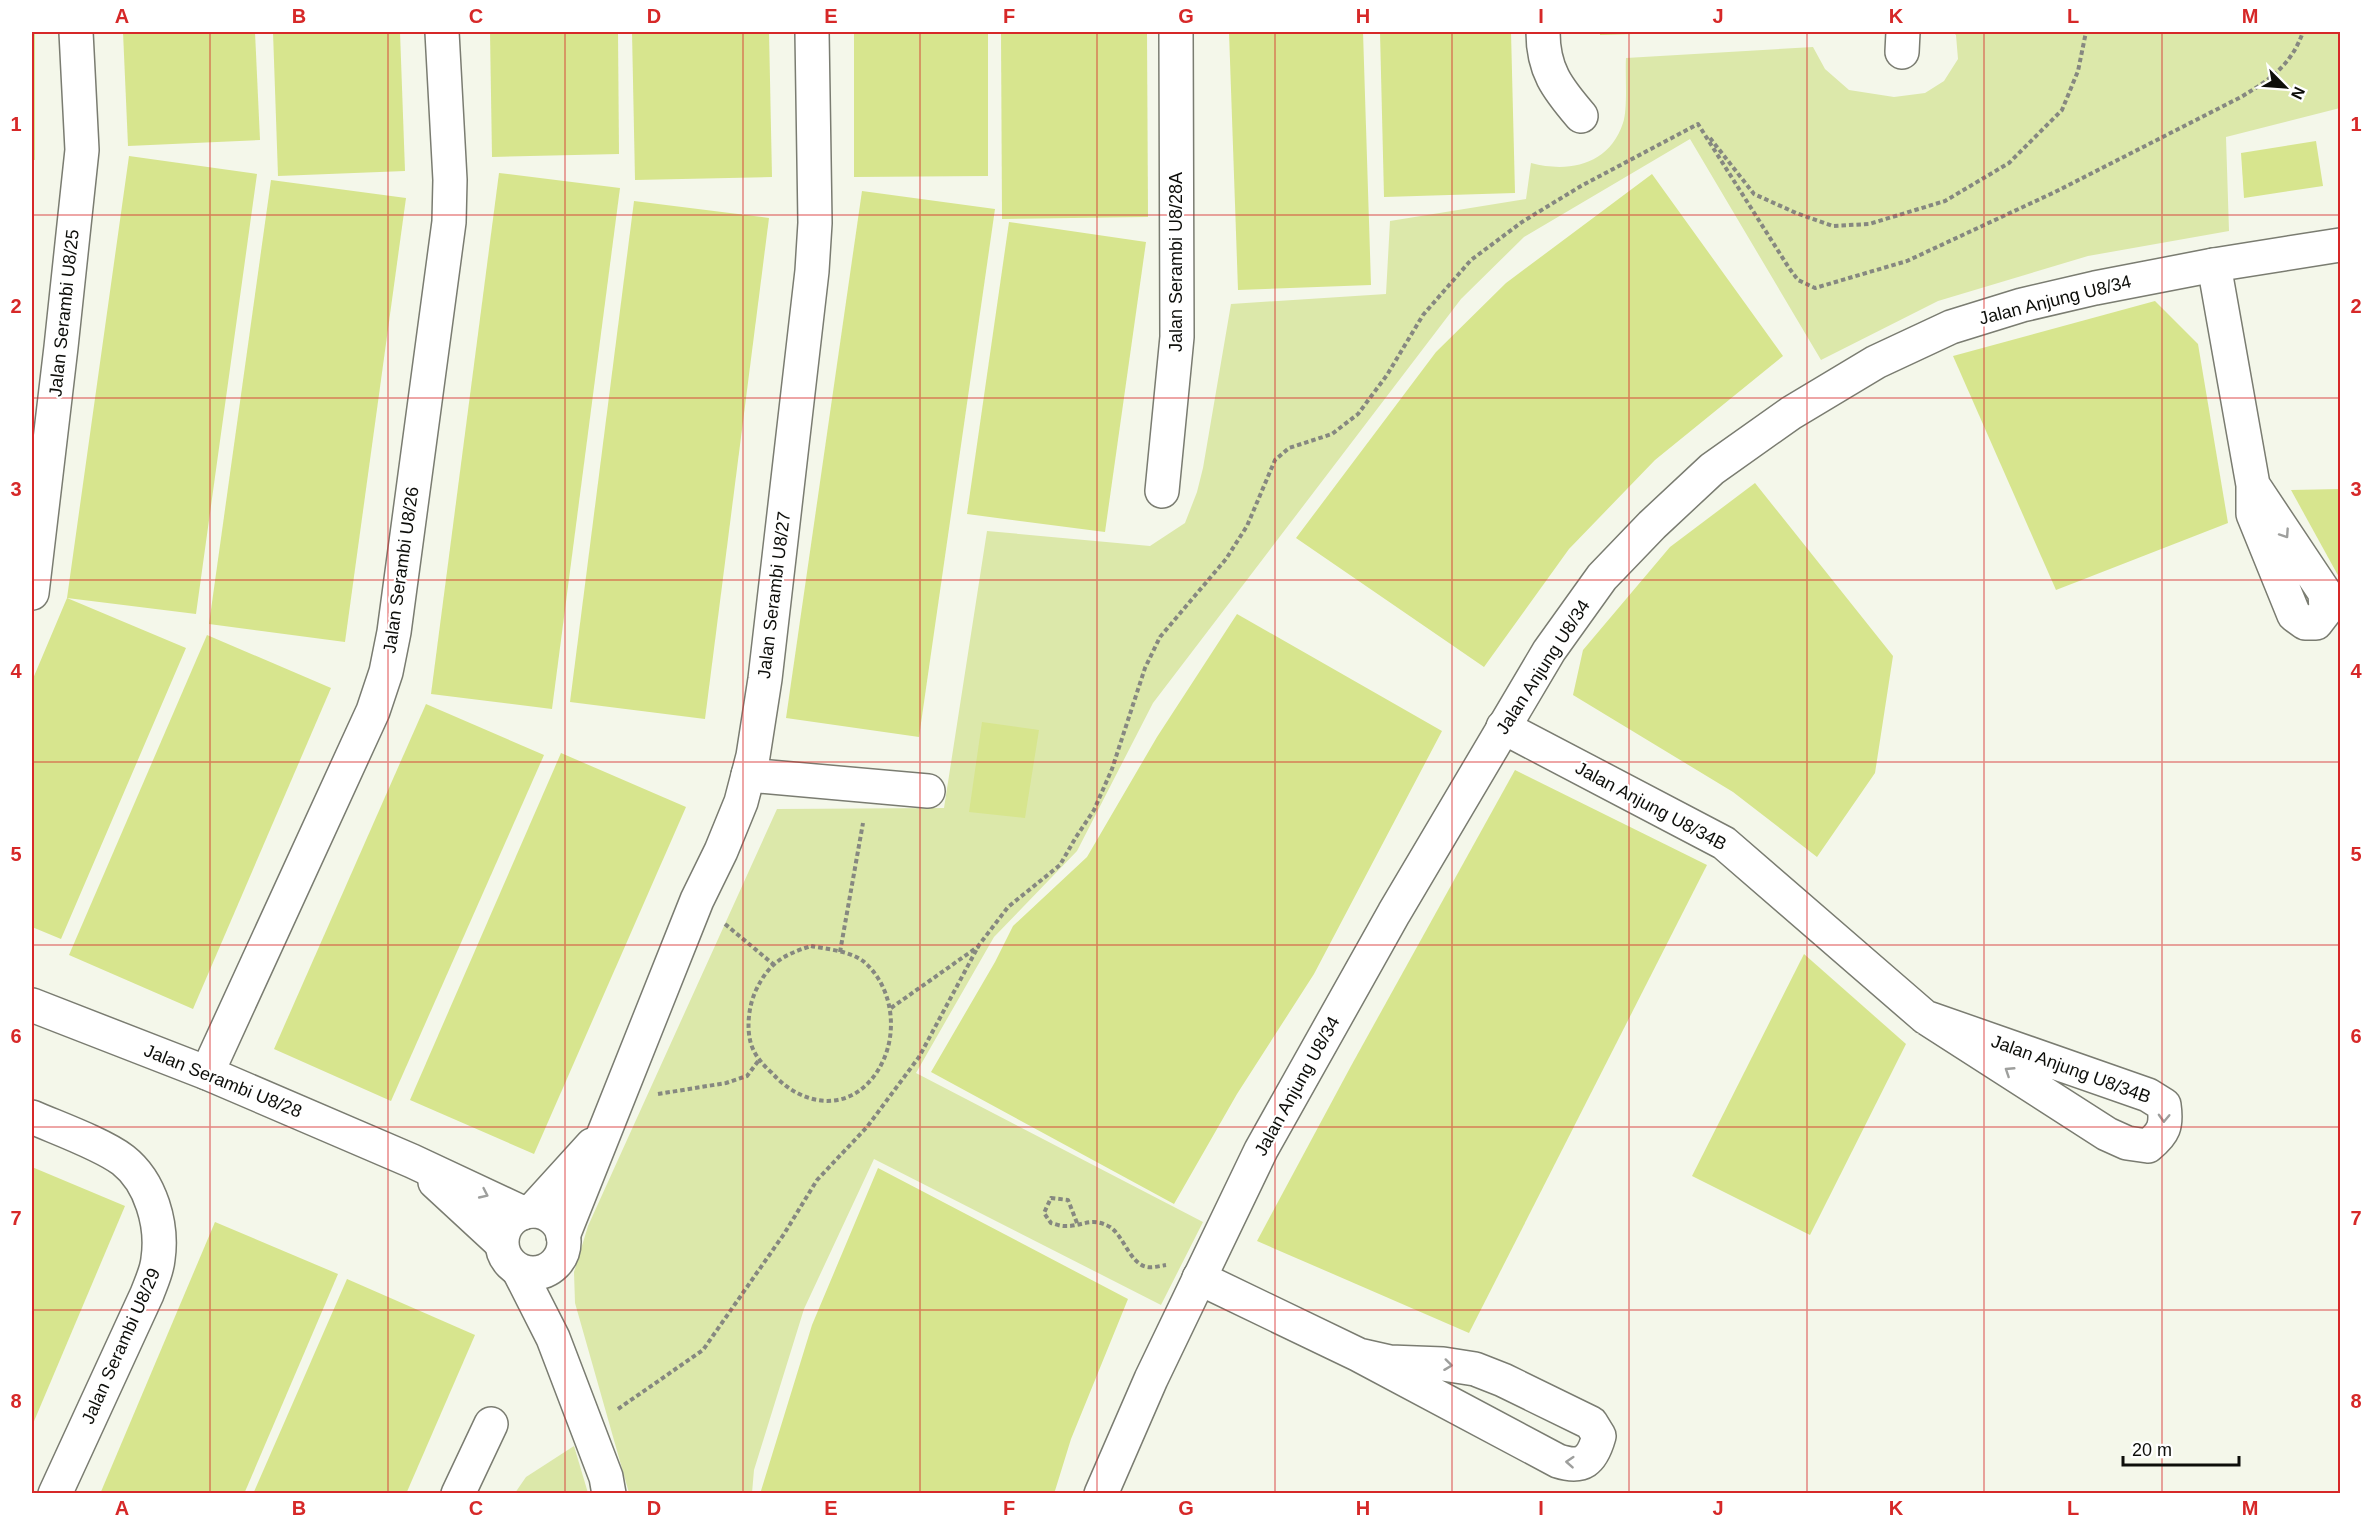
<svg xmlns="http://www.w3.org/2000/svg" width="2372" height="1525" font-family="Arial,sans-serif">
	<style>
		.green { fill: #dce8aa }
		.building { fill: #d7e58e }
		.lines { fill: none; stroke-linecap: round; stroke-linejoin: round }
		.street-casing { stroke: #7a7c71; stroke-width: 36 }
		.secondary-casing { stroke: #7a7c71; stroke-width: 36 }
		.path { stroke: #868880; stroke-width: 4; stroke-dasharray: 4.5 3; stroke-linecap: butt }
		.street { stroke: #fff; stroke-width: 33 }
		.secondary { stroke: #fff; stroke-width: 33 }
		.oneway { stroke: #9e9f9d }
		.grid { fill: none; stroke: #d62828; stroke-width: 1.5; stroke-opacity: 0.55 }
		.labels { text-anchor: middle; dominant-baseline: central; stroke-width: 4.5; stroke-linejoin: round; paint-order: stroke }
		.street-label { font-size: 18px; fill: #0d0e0a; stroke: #fff }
		.neatline { fill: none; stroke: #d62828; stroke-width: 2 }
		.grid-label { font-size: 20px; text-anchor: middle; font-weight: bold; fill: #d62828 }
	</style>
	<rect width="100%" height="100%" fill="#f4f7ea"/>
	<g class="green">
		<path d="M1953,32H2340V108L2226,137L2229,231L2088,256L1938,301L1821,360L1690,139L1524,237L1461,299L1153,703L1077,851L994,937L916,1073L1203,1222L1161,1305L874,1159L804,1309L754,1470L752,1493H629L575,1303L574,1272L588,1226L777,809L944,808L987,531L1150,546L1185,523L1197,492L1203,468L1231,304L1386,294L1390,221L1526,199L1531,163C1569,173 1609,165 1623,123C1628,109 1625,74 1626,58L1813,47L1825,69L1849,90L1894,97L1925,93L1944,81L1958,59L1956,35Z"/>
		<path d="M574,1446L588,1493H515L526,1477Z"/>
	</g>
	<g class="building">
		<rect x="32" y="32" width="3" height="128"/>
		<path d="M123,32H255L260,140L128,146Z"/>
		<path d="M273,32H400L405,171L278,176Z"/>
		<path d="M490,32H618L619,154L492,157Z"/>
		<path d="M632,32H769L772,177L635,180Z"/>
		<path d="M854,32H988V176L854,177Z"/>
		<path d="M1001,32H1147L1148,217L1002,219Z"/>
		<path d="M1229,32H1363L1371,285L1238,290Z"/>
		<path d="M1380,32H1511L1515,193L1384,197Z"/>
		<path d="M1600,32H1667V33L1600,35Z"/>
		<path d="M2316,141L2323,186L2244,198L2241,153Z"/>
		<path d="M129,156L257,174L196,614L67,598L186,648L61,939L32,927V681L67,598Z"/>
		<path d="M499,173L620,188L552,709L431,694Z"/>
		<path d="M1652,174L1783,356L1655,460L1569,549L1484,667L1296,538L1436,352L1506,283Z"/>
		<path d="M271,180L406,198L345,642L209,624Z"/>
		<path d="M862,191L995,209L919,737L786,718Z"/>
		<path d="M634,201L769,218L705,719L570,702Z"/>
		<path d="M1009,222L1146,242L1105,532L967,514Z"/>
		<path d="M2155,301L2198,344L2228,523L2056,590L1953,356Z"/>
		<path d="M1755,483L1893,656L1875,773L1817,857L1733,792L1573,695L1583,650L1670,547Z"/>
		<path d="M2340,489V579L2291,490Z"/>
		<path d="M1237,614L1442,731L1314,974L1237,1094L1174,1204L931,1072L995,962L1013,926L1087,857L1157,737Z"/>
		<path d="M207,635L331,688L193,1009L69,955Z"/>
		<path d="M426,704L544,755L391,1101L274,1049Z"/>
		<path d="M982,722L1039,730L1025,818L969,812Z"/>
		<path d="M561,753L686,807L534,1154L410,1100Z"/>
		<path d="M1515,770L1707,865L1469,1333L1257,1241L1351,1066Z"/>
		<path d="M1804,954L1906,1044L1810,1235L1692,1176Z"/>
		<path d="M32,1167L125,1206L32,1426Z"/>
		<path d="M878,1168L1128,1299L1071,1439L1054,1494H760L812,1325Z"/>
		<path d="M215,1222L338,1274L244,1494H100Z"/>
		<path d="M347,1279L475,1335L406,1494H253Z"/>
	</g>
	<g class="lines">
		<defs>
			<g id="street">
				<path d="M1543,32C1543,70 1557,88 1581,116"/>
				<path d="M1902,52L1903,32"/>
				<path d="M2214,265L2253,485V514L2294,615L2305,623H2316L2326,610L2325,593L2253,485"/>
				<path d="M1162,491L1177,337L1176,32"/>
				<path d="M32,593L61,347L82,150L76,32"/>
				<path d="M1503,727L1724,843L1925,1017L2107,1134L2127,1143L2148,1146C2164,1133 2167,1126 2164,1105L2148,1095L1925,1017"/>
				<path d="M748,775L928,791"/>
				<path d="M207,1073L373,711L386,672L394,632L449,222L450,180L442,32"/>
				<path d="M32,1117C57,1128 102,1144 123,1160C151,1182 163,1225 158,1259C157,1271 151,1283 147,1294L55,1494"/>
				<path d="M532,1211L592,1145"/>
				<path d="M563,1236L697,900L721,851L741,802L753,756L765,679L812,271L815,223L812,32"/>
				<path d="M1199,1278L1359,1355L1558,1461C1583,1469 1592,1461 1599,1436L1591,1423L1503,1380L1475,1369L1443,1364L1390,1362L1359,1355"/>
				<path d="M458,1494L491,1424"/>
				<path d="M1101,1494L1151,1379L1261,1150L1394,913L1549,651L1602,577L1652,525L1712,469L1791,413L1876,362L1951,327L2022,305L2095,288L2214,265L2340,245"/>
			</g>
			<g id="secondary">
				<path d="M32,1005L207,1073L412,1161L523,1213"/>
				<path d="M435,1182L501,1243"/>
				<circle cx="533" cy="1242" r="31"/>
				<path d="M519,1271L553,1338L606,1477L609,1494"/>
			</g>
		</defs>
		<use href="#street" class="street-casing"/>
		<use href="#secondary" class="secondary-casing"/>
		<g class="path">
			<path d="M1710,138L1754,194L1796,213L1833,226L1869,224L1945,201L2009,163L2062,110L2078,71L2086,32"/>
			<path d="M725,924L773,964"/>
			<path d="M811,946C826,949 850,951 863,961C892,985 898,1029 883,1061C859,1112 807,1112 772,1073C763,1065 755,1056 751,1044C746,1027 749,1005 756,990C769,963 783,955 811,946Z"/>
			<path d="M840,952L863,823"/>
			<path d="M891,1008L979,946"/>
			<path d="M658,1094L726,1083L747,1076L759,1060"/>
			<path d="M1077,1223L1068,1200L1051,1198L1044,1213L1051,1223C1055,1224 1060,1226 1064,1226C1082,1227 1091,1216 1110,1227C1124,1236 1130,1264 1147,1267C1152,1268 1160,1266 1166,1265"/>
			<path d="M618,1409L703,1350L784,1234L817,1180L867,1127L919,1057L979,945L1008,907L1060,865L1076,837L1094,810L1112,769L1145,668L1160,637L1226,559L1247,526L1275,460L1289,448L1332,434L1358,414L1387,375L1423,315L1471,260L1522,222L1581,186L1698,124L1789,268L1798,280L1815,288L1907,261L2055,192L2241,97C2271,79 2291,65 2303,32"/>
		</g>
		<use href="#street" class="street"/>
		<use href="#secondary" class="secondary"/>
	</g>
	<defs><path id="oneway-chevron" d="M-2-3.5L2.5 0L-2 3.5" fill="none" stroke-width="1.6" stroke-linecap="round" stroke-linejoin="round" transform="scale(1.5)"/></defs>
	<g class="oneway">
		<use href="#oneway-chevron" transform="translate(2285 534) rotate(56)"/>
		<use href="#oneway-chevron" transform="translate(2009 1071) rotate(-147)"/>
		<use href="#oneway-chevron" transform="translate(2164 1118) rotate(92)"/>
		<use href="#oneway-chevron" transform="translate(484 1194) rotate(25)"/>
		<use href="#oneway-chevron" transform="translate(1448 1365) rotate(7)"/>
		<use href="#oneway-chevron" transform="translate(1570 1462) rotate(-176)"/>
	</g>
	<path class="grid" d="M210,32V1494M388,32V1494M565,32V1494M743,32V1494M920,32V1494M1097,32V1494M1275,32V1494M1452,32V1494M1629,32V1494M1807,32V1494M1984,32V1494M2162,32V1494M32,215H2340M32,398H2340M32,580H2340M32,762H2340M32,945H2340M32,1127H2340M32,1310H2340"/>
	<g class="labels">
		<g class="street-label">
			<text transform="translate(1176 262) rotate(-90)">Jalan Serambi U8/28A</text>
			<text transform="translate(2055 300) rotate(-14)">Jalan Anjung U8/34</text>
			<text transform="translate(64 313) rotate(-84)">Jalan Serambi U8/25</text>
			<text transform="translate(401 570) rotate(-82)">Jalan Serambi U8/26</text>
			<text transform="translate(774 595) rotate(-83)">Jalan Serambi U8/27</text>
			<text transform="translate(1543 667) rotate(-57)">Jalan Anjung U8/34</text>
			<text transform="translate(1651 806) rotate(28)">Jalan Anjung U8/34B</text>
			<text transform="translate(2071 1069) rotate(20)">Jalan Anjung U8/34B</text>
			<text transform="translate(223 1081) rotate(22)">Jalan Serambi U8/28</text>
			<text transform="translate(1297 1086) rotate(-61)">Jalan Anjung U8/34</text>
			<text transform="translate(121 1346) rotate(-66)">Jalan Serambi U8/29</text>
		</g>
	</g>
	<rect width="2372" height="1525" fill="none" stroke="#ffffff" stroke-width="66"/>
	<g transform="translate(2285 87) rotate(115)" stroke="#ffffff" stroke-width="4.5" paint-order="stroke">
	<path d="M0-4.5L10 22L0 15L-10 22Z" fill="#0d0e0a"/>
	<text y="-9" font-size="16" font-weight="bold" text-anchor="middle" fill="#0d0e0a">N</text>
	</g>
	<path d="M2123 1456v9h116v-9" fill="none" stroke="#0d0e0a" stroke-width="3"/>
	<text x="2132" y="1456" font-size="18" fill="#0d0e0a" stroke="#ffffff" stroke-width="4.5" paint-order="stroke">20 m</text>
	<rect x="33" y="33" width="2306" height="1459" class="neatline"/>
	<g class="grid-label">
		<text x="122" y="23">A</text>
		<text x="299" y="23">B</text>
		<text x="476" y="23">C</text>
		<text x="654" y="23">D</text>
		<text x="831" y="23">E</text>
		<text x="1009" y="23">F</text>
		<text x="1186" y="23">G</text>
		<text x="1363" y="23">H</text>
		<text x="1541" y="23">I</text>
		<text x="1718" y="23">J</text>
		<text x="1896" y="23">K</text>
		<text x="2073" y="23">L</text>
		<text x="2250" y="23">M</text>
		<text x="16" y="131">1</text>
		<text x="2356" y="131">1</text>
		<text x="16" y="313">2</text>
		<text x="2356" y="313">2</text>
		<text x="16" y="496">3</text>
		<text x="2356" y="496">3</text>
		<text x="16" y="678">4</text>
		<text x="2356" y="678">4</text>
		<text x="16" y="861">5</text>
		<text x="2356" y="861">5</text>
		<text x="16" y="1043">6</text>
		<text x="2356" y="1043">6</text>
		<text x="16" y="1225">7</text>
		<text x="2356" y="1225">7</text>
		<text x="16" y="1408">8</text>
		<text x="2356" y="1408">8</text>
		<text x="122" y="1515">A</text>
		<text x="299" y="1515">B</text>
		<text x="476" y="1515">C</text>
		<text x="654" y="1515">D</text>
		<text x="831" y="1515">E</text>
		<text x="1009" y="1515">F</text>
		<text x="1186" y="1515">G</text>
		<text x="1363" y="1515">H</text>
		<text x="1541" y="1515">I</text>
		<text x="1718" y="1515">J</text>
		<text x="1896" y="1515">K</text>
		<text x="2073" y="1515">L</text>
		<text x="2250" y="1515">M</text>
	</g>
</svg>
